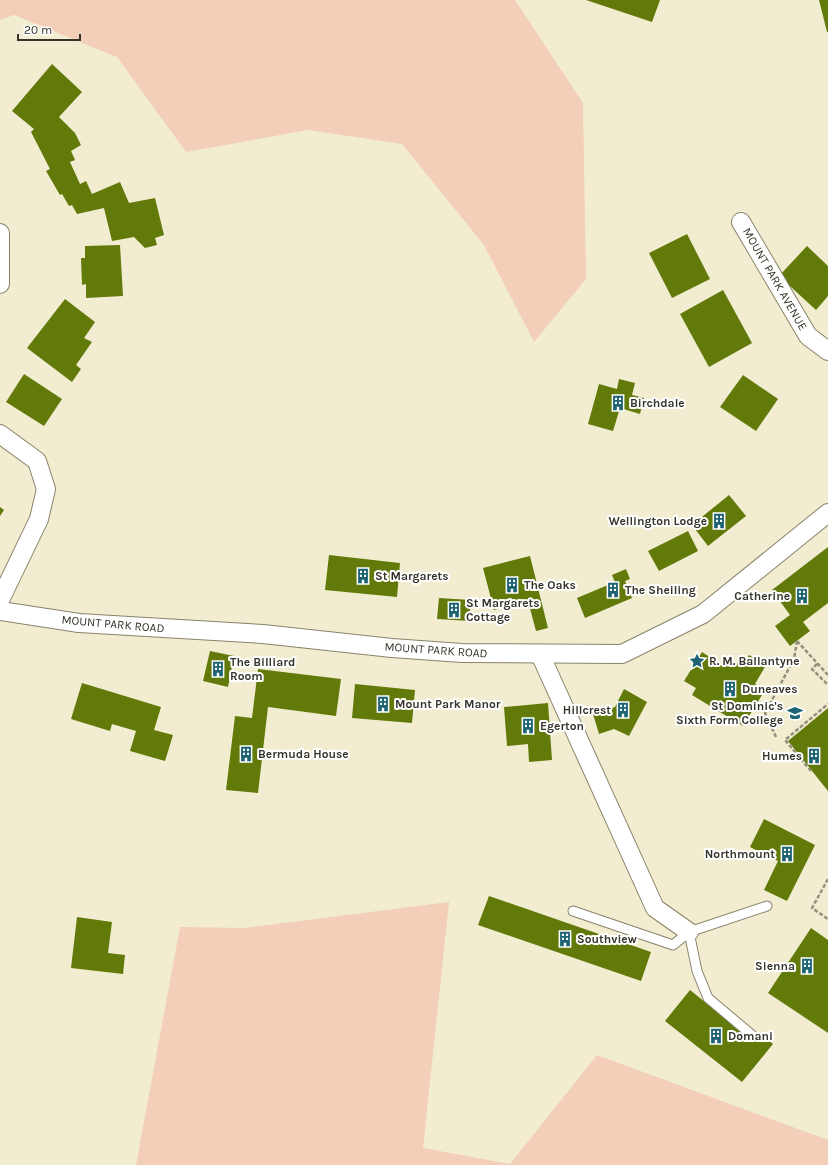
<svg xmlns="http://www.w3.org/2000/svg" width="828" height="1165" font-family="Karla,sans-serif">
	<style>
		.green { fill: #f3ceb9 }
		.building { fill: #627a09 }
		.lines { fill: none; stroke-linecap: round; stroke-linejoin: round }
		.service-casing { stroke: #88836a; stroke-width: 11 }
		.minor-casing { stroke: #88836a; stroke-width: 20 }
		.path { stroke: #94907d; stroke-width: 2.5; stroke-dasharray: 4 2; stroke-linecap: butt }
		.service { stroke: #fff; stroke-width: 9 }
		.minor { stroke: #fff; stroke-width: 18 }
		.labels { text-anchor: middle; dominant-baseline: central; stroke-width: 4; stroke-linejoin: round; paint-order: stroke }
		.street-label { font-size: 12px; fill: #363429; stroke: #fff }
		.poi-label { font-size: 12px; font-weight: bold; fill: #363429; stroke: #fff; text-anchor: start }
	</style>
	<rect width="100%" height="100%" fill="#f2edd1"/>
	<g class="green">
		<path d="M0,0H515L583,103L586,279L534,342L484,245L402,144L308,130L186,152L117,57L14,15L0,20Z"/>
		<path d="M449,902L423,1148L510,1164L597,1055L828,1140V1165H136L180,927L244,928Z"/>
	</g>
	<g class="building">
		<path d="M586,0H660L652,22Z"/>
		<path d="M819,0H828V32H827Z"/>
		<path d="M52,64L82,92L59,117L75,133L81,145L71,151L75,160L70,162L80,184L86,181L92,194L120,182L129,203L155,198L164,235L155,238L157,245L145,248L134,237L112,241L104,208L77,214L72,205L69,206L62,194L60,195L46,171L50,169L31,132L34,129L12,111Z"/>
		<path d="M687,234L710,279L672,298L649,253Z"/>
		<path d="M120,245L123,296L86,298V284L82,285L81,258H85V246Z"/>
		<path d="M807,246L828,266V296L816,310L779,276Z"/>
		<path d="M723,290L752,343L709,367L680,314Z"/>
		<path d="M65,299L95,322L84,338L92,342L76,365L81,369L72,382L27,348Z"/>
		<path d="M24,374L62,399L44,426L6,402Z"/>
		<path d="M743,375L778,399L756,431L720,407Z"/>
		<path d="M619,379L635,383L632,395L644,398L640,414L620,408L613,431L588,424L599,384L617,389Z"/>
		<path d="M729,495L746,516L708,546L692,525Z"/>
		<path d="M0,507L4,510L0,516Z"/>
		<path d="M688,531L698,551L659,571L648,551Z"/>
		<path d="M828,547V603L803,622L810,631L790,646L775,626L790,615L772,590Z"/>
		<path d="M329,555L400,563L397,597L325,590Z"/>
		<path d="M530,556L548,628L536,631L528,601L494,610L483,568Z"/>
		<path d="M626,569L630,579L625,581L632,598L585,618L577,598L615,582L612,575Z"/>
		<path d="M439,598L471,600L469,621L437,619Z"/>
		<path d="M210,651L234,656L228,687L203,681Z"/>
		<path d="M702,652L722,665L727,657L742,666L749,655L766,665L755,684L765,690L743,726L692,695L696,688L684,681Z"/>
		<path d="M258,669L341,679L336,716L268,707L258,793L226,790L235,716L252,718Z"/>
		<path d="M82,683L161,707L154,730L173,735L165,761L130,751L136,731L112,724L110,731L71,719Z"/>
		<path d="M355,684L415,690L412,723L352,718Z"/>
		<path d="M624,689L647,702L629,736L614,729L599,734L593,714L615,707Z"/>
		<path d="M548,703L552,760L529,762L528,744L507,746L504,707Z"/>
		<path d="M828,708V791L788,741Z"/>
		<path d="M764,819L815,845L787,901L764,890L778,861L750,847Z"/>
		<path d="M489,896L651,952L641,981L478,925Z"/>
		<path d="M77,917L112,922L108,953L125,955L123,974L71,968Z"/>
		<path d="M811,928L828,940V1033L768,993Z"/>
		<path d="M690,990L752,1040L759,1032L773,1044L742,1082L665,1021Z"/>
	</g>
	<g class="lines">
		<defs>
			<g id="service">
				<path d="M573,911L673,945L689,932"/>
				<path d="M753,1036L708,998L697,971L689,932L767,906"/>
			</g>
			<g id="minor">
				<path d="M741,222L808,336L828,351"/>
				<path d="M0,233V284"/>
				<path d="M0,434L37,461L46,489L39,519L0,600"/>
				<path d="M0,611L79,623L263,634L392,648L462,653L622,654L703,614L828,513"/>
				<path d="M540,654L655,908L689,932"/>
			</g>
		</defs>
		<use href="#service" class="service-casing"/>
		<use href="#minor" class="minor-casing"/>
		<g class="path">
			<path d="M797,641L828,675"/>
			<path d="M817,664L812,669L828,685"/>
			<path d="M776,737L765,713L794,659L797,641"/>
			<path d="M811,771L785,740L828,704"/>
			<path d="M828,879L812,908L828,919"/>
		</g>
		<use href="#service" class="service"/>
		<use href="#minor" class="minor"/>
	</g>
	<defs>
		<symbol id="building-bare" viewBox="-9 -9 18 18"><path d="M-4-6H4V6H1V3H-1V6H-4ZM-2.5-4.3h1.7v1.8h-1.7ZM.8-4.3h1.7v1.8H.8ZM-2.5-1h1.7V.8h-1.7ZM.8-1h1.7V.8H.8Z" fill="#1e6374" stroke="#fff" stroke-width="2.5" paint-order="stroke"/></symbol>
		<symbol id="sight-bare" viewBox="-9 -9 18 18"><path d="M0-6L1.8-2.2L6-1.7L2.9 1.2L3.7 5.4L0 3.3L-3.7 5.4L-2.9 1.2L-6-1.7L-1.8-2.2Z" fill="#1e6374" stroke="#fff" stroke-width="2.5" paint-order="stroke"/></symbol>
		<symbol id="university-bare" viewBox="-9 -9 18 18"><path d="M0-5L7-2L0 1L-7-2ZM-4 1L0 2.5L4 1V4Q0 6-4 4Z" fill="#1e6374" stroke="#fff" stroke-width="2.5" paint-order="stroke"/></symbol>
	</defs>
	<g fill-rule="evenodd">
		<use href="#building-bare" x="607" y="392" width="22" height="22"/>
		<use href="#building-bare" x="708" y="510" width="22" height="22"/>
		<use href="#building-bare" x="352" y="565" width="22" height="22"/>
		<use href="#building-bare" x="501" y="574" width="22" height="22"/>
		<use href="#building-bare" x="602" y="579" width="22" height="22"/>
		<use href="#building-bare" x="791" y="585" width="22" height="22"/>
		<use href="#building-bare" x="443" y="599" width="22" height="22"/>
		<use href="#sight-bare" x="686" y="650" width="22" height="22"/>
		<use href="#building-bare" x="207" y="658" width="22" height="22"/>
		<use href="#building-bare" x="719" y="678" width="22" height="22"/>
		<use href="#building-bare" x="372" y="693" width="22" height="22"/>
		<use href="#building-bare" x="612" y="699" width="22" height="22"/>
		<use href="#university-bare" x="784" y="702" width="22" height="22"/>
		<use href="#building-bare" x="517" y="715" width="22" height="22"/>
		<use href="#building-bare" x="235" y="743" width="22" height="22"/>
		<use href="#building-bare" x="803" y="745" width="22" height="22"/>
		<use href="#building-bare" x="776" y="843" width="22" height="22"/>
		<use href="#building-bare" x="554" y="928" width="22" height="22"/>
		<use href="#building-bare" x="796" y="955" width="22" height="22"/>
		<use href="#building-bare" x="705" y="1025" width="22" height="22"/>
	</g>
	<g class="labels">
		<g class="street-label">
			<text transform="translate(775 279) rotate(60)">MOUNT PARK AVENUE</text>
			<text transform="translate(113 624) rotate(5)">MOUNT PARK ROAD</text>
			<text transform="translate(436 650) rotate(4)">MOUNT PARK ROAD</text>
		</g>
		<g class="poi-label">
			<text x="630" y="403">Birchdale</text>
			<text x="707" y="521" text-anchor="end">Wellington Lodge</text>
			<text x="375" y="576">St Margarets</text>
			<text x="524" y="585">The Oaks</text>
			<text x="625" y="590">The Sheiling</text>
			<text x="790" y="596" text-anchor="end">Catherine</text>
			<text x="466" y="603">St Margarets<tspan x="466" dy="14">Cottage</tspan></text>
			<text x="709" y="661">R. M. Ballantyne</text>
			<text x="230" y="662">The Billiard<tspan x="230" dy="14">Room</tspan></text>
			<text x="742" y="689">Duneaves</text>
			<text x="395" y="704">Mount Park Manor</text>
			<text x="783" y="706" text-anchor="end">St Dominic's<tspan x="783" dy="14">Sixth Form College</tspan></text>
			<text x="611" y="710" text-anchor="end">Hillcrest</text>
			<text x="540" y="726">Egerton</text>
			<text x="258" y="754">Bermuda House</text>
			<text x="802" y="756" text-anchor="end">Humes</text>
			<text x="775" y="854" text-anchor="end">Northmount</text>
			<text x="577" y="939">Southview</text>
			<text x="795" y="966" text-anchor="end">Sienna</text>
			<text x="728" y="1036">Domani</text>
		</g>
	</g>
	<path d="M18 34v6h62v-6" fill="none" stroke="#363429" stroke-width="2"/>
	<text x="24" y="34" font-size="12" fill="#363429" stroke="#ffffff" stroke-width="3" paint-order="stroke">20 m</text>
</svg>
